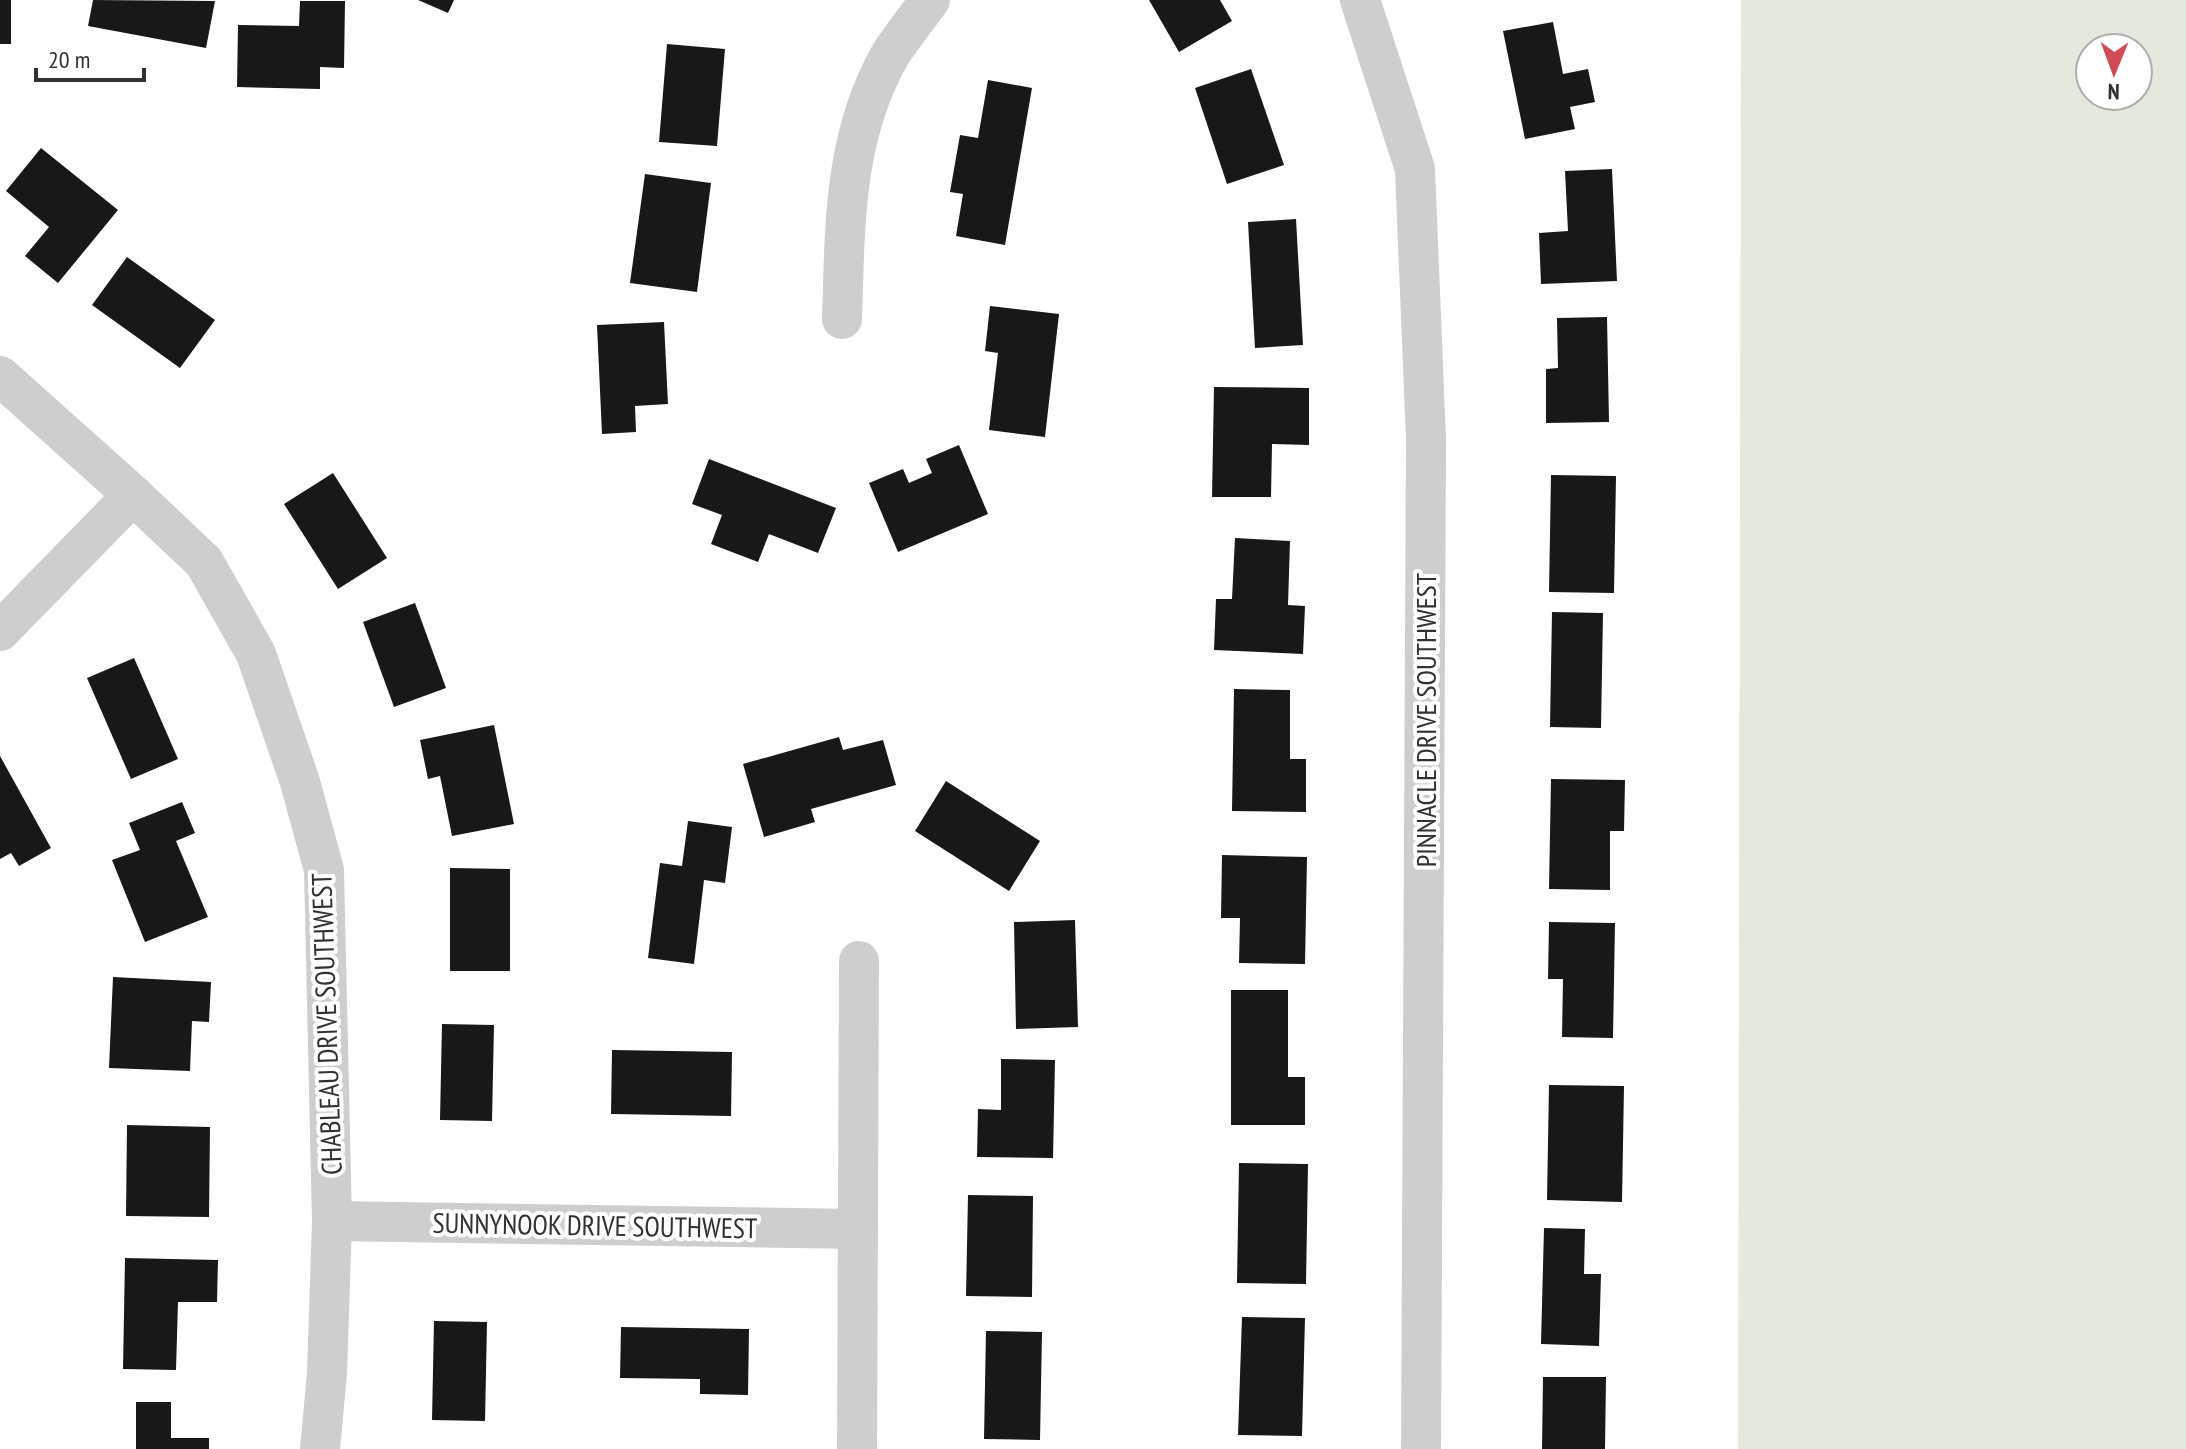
<svg xmlns="http://www.w3.org/2000/svg" width="2186" height="1449" font-family="'PT Sans Narrow',sans-serif">
	<style>
		.green { fill: #e4e9de; fill-rule: evenodd }
		.building { fill: #181818 }
		.lines { fill: none; stroke-linecap: round; stroke-linejoin: round }
		.minor { stroke: #cecece; stroke-width: 40 }
		.labels { text-anchor: middle; dominant-baseline: central; stroke-width: 8; stroke-linejoin: round; paint-order: stroke }
		.street-label { font-size: 28px; fill: #313131; stroke: #fff }
	</style>
	<rect width="100%" height="100%" fill="#fff"/>
	<path class="green" d="M1741,0H2186V1449H1738ZM2090,48H2138V96H2090Z"/>
	<g class="building">
		<rect x="0" y="0" width="11" height="44"/>
		<path d="M93,0L215,1L206,48L88,26Z"/>
		<path d="M418,0H454L448,13Z"/>
		<path d="M1149,0H1220L1232,21L1179,52Z"/>
		<path d="M300,1H345L344,68L320,67V89L237,87L238,25L299,26Z"/>
		<path d="M1553,22L1563,74L1588,69L1595,102L1570,107L1575,129L1525,139L1503,31Z"/>
		<path d="M667,44L725,49L717,146L659,142Z"/>
		<path d="M1251,69L1284,165L1227,184L1195,88Z"/>
		<path d="M988,80L1032,88L1005,245L956,236L963,194L950,192L960,135L978,138Z"/>
		<path d="M41,148L118,210L58,283L25,256L49,227L6,191Z"/>
		<path d="M1612,169L1617,281L1541,284L1539,233L1568,231L1565,171Z"/>
		<path d="M645,174L711,183L697,292L630,283Z"/>
		<path d="M1296,219L1303,345L1255,348L1248,222Z"/>
		<path d="M127,257L215,320L180,368L92,305Z"/>
		<path d="M990,306L1059,314L1045,437L989,430L998,353L985,351Z"/>
		<path d="M1607,317L1609,422L1546,423V369L1558,368L1557,318Z"/>
		<path d="M664,322L668,404L635,406L636,432L602,434L597,325Z"/>
		<path d="M1214,387L1309,388V445L1272,444L1271,497H1212Z"/>
		<path d="M959,445L988,514L898,552L869,483L903,469L909,483L932,473L926,459Z"/>
		<path d="M709,459L836,508L818,553L769,534L758,562L711,544L722,515L692,504Z"/>
		<path d="M333,473L387,558L338,589L284,504Z"/>
		<path d="M1551,475L1616,476L1614,593L1549,592Z"/>
		<path d="M1235,538L1290,541L1288,605L1305,606L1303,654L1214,650L1216,599H1232Z"/>
		<path d="M415,603L446,688L394,707L363,622Z"/>
		<path d="M1552,612L1603,613L1601,728L1550,727Z"/>
		<path d="M134,658L178,759L131,779L87,678Z"/>
		<path d="M1234,689L1290,690V759H1306V812L1232,811Z"/>
		<path d="M494,725L514,824L452,836L440,776L428,779L420,740Z"/>
		<path d="M839,737L843,750L883,740L896,785L811,809L815,822L764,837L743,764Z"/>
		<path d="M0,756L51,848L19,866L11,853L0,859Z"/>
		<path d="M1551,779L1625,780L1624,831H1610V890L1549,889Z"/>
		<path d="M946,781L1040,841L1009,891L915,831Z"/>
		<path d="M182,802L195,833L176,841L208,917L145,942L112,860L140,850L129,823Z"/>
		<path d="M688,821L732,827L725,883L704,880L694,964L648,958L660,863L682,866Z"/>
		<path d="M1222,855L1307,857L1305,964L1239,963L1240,918H1221Z"/>
		<path d="M450,868L510,869V971H450Z"/>
		<path d="M1075,920L1078,1027L1016,1029L1014,922Z"/>
		<path d="M1549,922L1615,923L1613,1038L1562,1037L1563,979H1548Z"/>
		<path d="M113,977L211,982L209,1022L192,1021L190,1071L109,1068Z"/>
		<path d="M1231,990H1288V1077H1305V1125H1231Z"/>
		<path d="M442,1024L494,1025L492,1121L440,1120Z"/>
		<path d="M612,1050L732,1052L731,1116L611,1114Z"/>
		<path d="M1001,1059L1055,1060L1053,1158L977,1157L978,1109L1001,1110Z"/>
		<path d="M1549,1085L1624,1086L1622,1202L1547,1200Z"/>
		<path d="M127,1125L210,1127L209,1217L126,1216Z"/>
		<path d="M1239,1163L1308,1164L1306,1284L1237,1283Z"/>
		<path d="M968,1195L1033,1196L1032,1297L966,1296Z"/>
		<path d="M1544,1228L1585,1229L1584,1274H1601L1599,1346L1541,1344Z"/>
		<path d="M125,1258L218,1260L217,1302H178L176,1370L123,1369Z"/>
		<path d="M1242,1317L1305,1318L1302,1436L1238,1435Z"/>
		<path d="M434,1321L487,1322L485,1421L432,1420Z"/>
		<path d="M621,1327L749,1329L748,1395L700,1394V1379L620,1378Z"/>
		<path d="M986,1331L1042,1332L1040,1440L984,1439Z"/>
		<path d="M1543,1377H1606L1605,1449H1542Z"/>
		<path d="M136,1402H171V1438H209V1449H136Z"/>
	</g>
	<g class="lines">
		<g class="minor">
			<path d="M1360,0L1415,169L1426,440L1421,1449"/>
			<path d="M842,319C845,227 843,138 890,55C902,36 917,18 930,0"/>
			<path d="M0,376L133,495L204,562L256,654L300,782L324,870L332,1221L327,1373L320,1449"/>
			<path d="M0,631L133,495"/>
			<path d="M332,1221L858,1229"/>
			<path d="M857,1449L859,961"/>
		</g>
	</g>
	<g class="labels">
		<g class="street-label">
			<text transform="translate(1425 720) rotate(-90)">PINNACLE DRIVE SOUTHWEST</text>
			<text transform="translate(326 1024) rotate(-92)">CHABLEAU DRIVE SOUTHWEST</text>
			<text transform="translate(595 1225) rotate(1)">SUNNYNOOK DRIVE SOUTHWEST</text>
		</g>
	</g>
	<g transform="translate(2114 72) rotate(181)"><circle r="38" fill="#ffffff" stroke="#adadad" stroke-width="2"/>
	<path d="M0-6L14 30L0 20L-14 30Z" fill="#d14b55"/>
	<text y="-12" font-size="22" font-weight="bold" text-anchor="middle" fill="#313131">N</text>
	</g>
	<path d="M36 68v12h108v-12" fill="none" stroke="#313131" stroke-width="4"/>
	<text x="48" y="68" font-size="24" fill="#313131" stroke="#ffffff" stroke-width="6" paint-order="stroke">20 m</text>
</svg>
